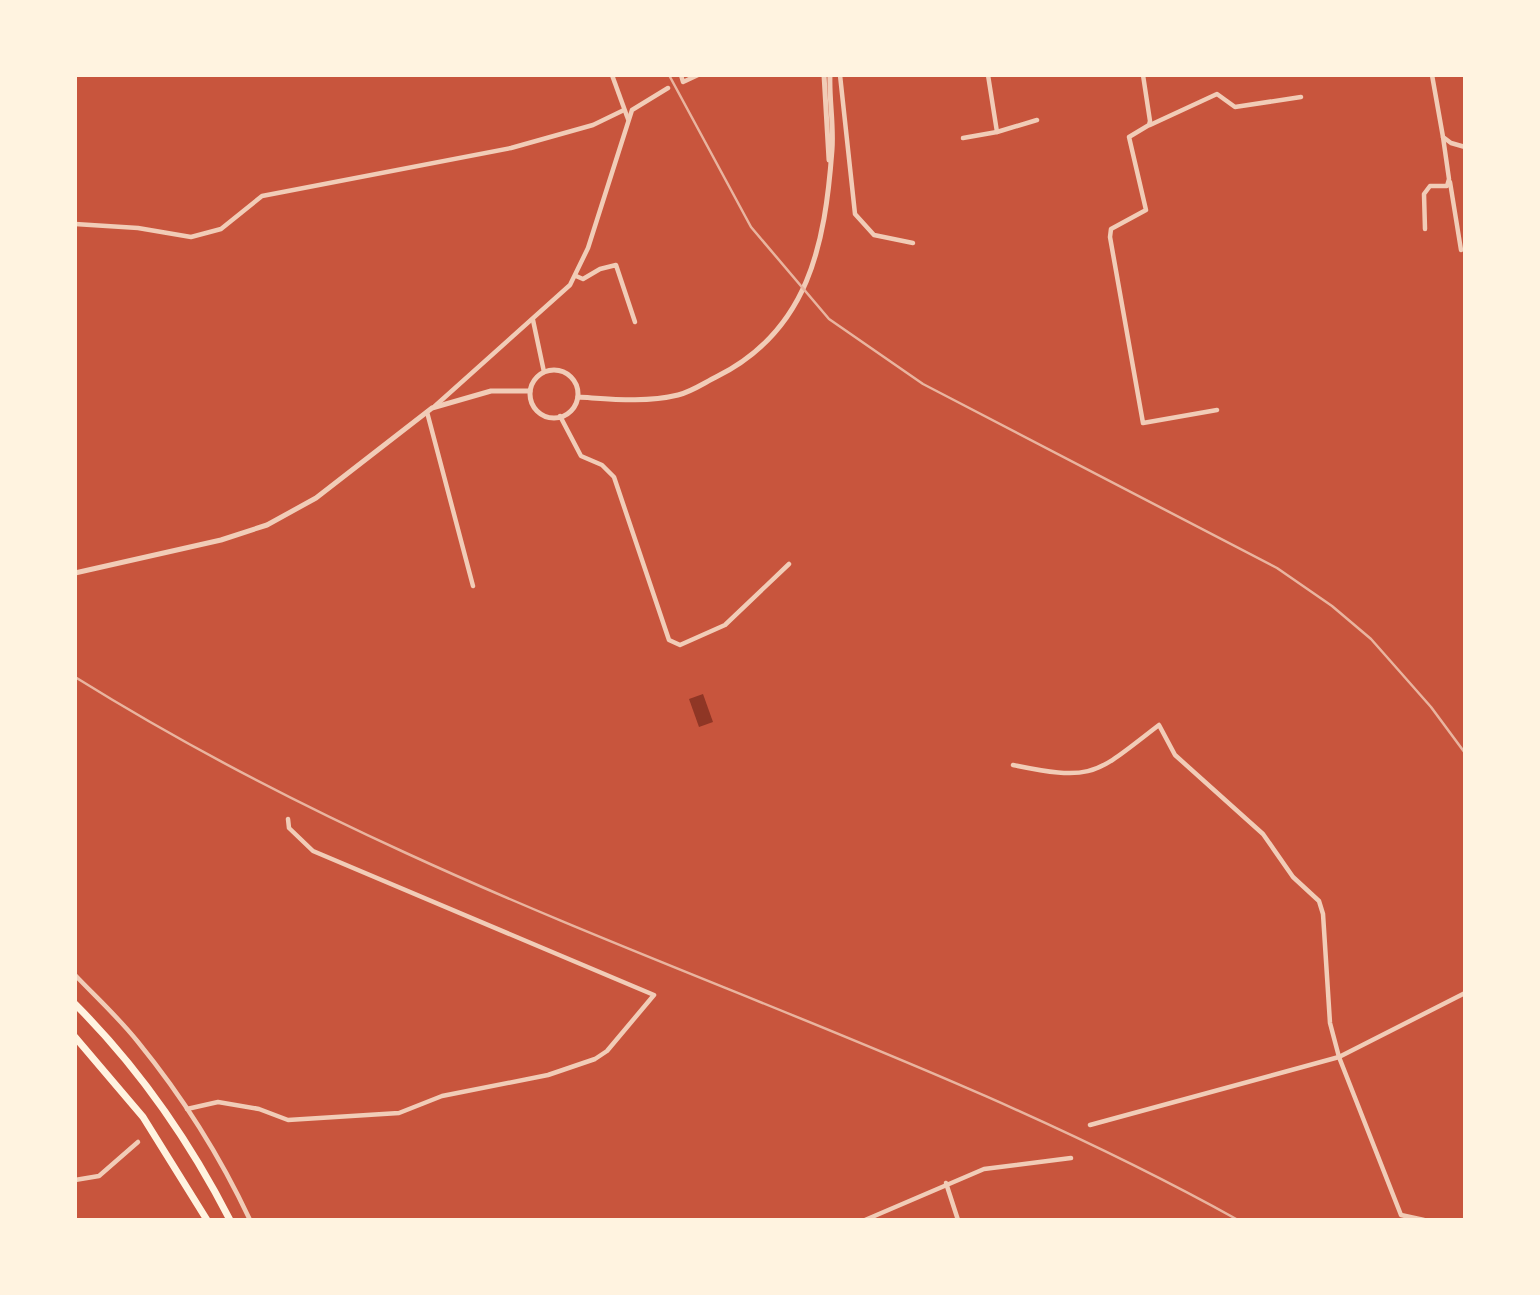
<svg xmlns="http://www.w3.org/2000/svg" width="1540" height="1295" font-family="'Golos Text',sans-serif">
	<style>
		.water { fill: #8f3625 }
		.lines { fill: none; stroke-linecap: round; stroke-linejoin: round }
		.minor { stroke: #f1ccb7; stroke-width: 4.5 }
		.tertiary { stroke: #f1ccb7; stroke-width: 5 }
		.motorway { stroke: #fff3e0; stroke-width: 7 }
		.rail { stroke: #e9b49f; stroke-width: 2.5 }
	</style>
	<rect width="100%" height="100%" fill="#c8553d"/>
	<path class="water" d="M703,694L713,722L699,727L689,699Z"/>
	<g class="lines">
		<g class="minor">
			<path d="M612,75L628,119"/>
			<path d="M681,75L683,82L698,75"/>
			<path d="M840,75L855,214L874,235L913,243"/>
			<path d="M988,75L997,132L1037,120"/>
			<path d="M1143,75L1150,121L1149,125L1129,137L1146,210L1111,229L1110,237L1143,423L1217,410"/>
			<path d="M1432,75L1443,137L1451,143L1465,147"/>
			<path d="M1150,125L1217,94L1235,107L1301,97"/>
			<path d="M963,138L997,132"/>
			<path d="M1450,182L1461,250"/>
			<path d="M75,224L138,228L191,237L221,229L262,196L511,148L593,125L624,110"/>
			<path d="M1425,229L1424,194L1430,186H1447L1449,179L1443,137"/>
			<path d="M576,276L583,279L600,269L616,265L635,322"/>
			<path d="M533,320L544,372"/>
			<path d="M435,406L570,285L588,248L632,110L668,88"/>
			<path d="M427,412L473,586"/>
			<path d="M560,416L581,456L602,465L614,477L669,640L680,645L725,625L789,564"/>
			<path d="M1013,765C1095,782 1095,774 1159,725L1175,755L1263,834L1293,877L1319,901L1323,914L1330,1023L1339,1057L1401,1215L1424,1220"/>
			<path d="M75,975C96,997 119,1018 138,1042C182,1096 220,1156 250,1220"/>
			<path d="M187,1109L218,1102L259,1109L288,1120L399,1113L442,1096L548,1075L595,1059L607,1051L654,995L313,851L289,828L288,819"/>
			<path d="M1090,1125L1339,1057L1465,993"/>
			<path d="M75,1180L99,1176L138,1142"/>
			<path d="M946,1183L958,1220"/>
			<path d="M865,1220L984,1169L1071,1158"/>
		</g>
		<g class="tertiary">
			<path d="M824,75L829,160"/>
			<circle cx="554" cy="394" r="24"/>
			<path d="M578,397C611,399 645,403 678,395C691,392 704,383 716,377C809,331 825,244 832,150C834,125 829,100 830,75"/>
			<path d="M75,573L221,540L267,525L316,498L432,408L491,391H530"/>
		</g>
		<g class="motorway">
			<path d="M75,1004C137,1066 190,1142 230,1220"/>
			<path d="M75,1037L143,1117L207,1220"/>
		</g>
		<g class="rail">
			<path d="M669,75L751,227L829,319L923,384L1277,568L1332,606L1371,639L1431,707L1465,753"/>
			<path d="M75,677C181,743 292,801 406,853C682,980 972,1072 1238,1220"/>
		</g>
	</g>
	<rect width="1540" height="1295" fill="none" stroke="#fff3e0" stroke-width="154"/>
</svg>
